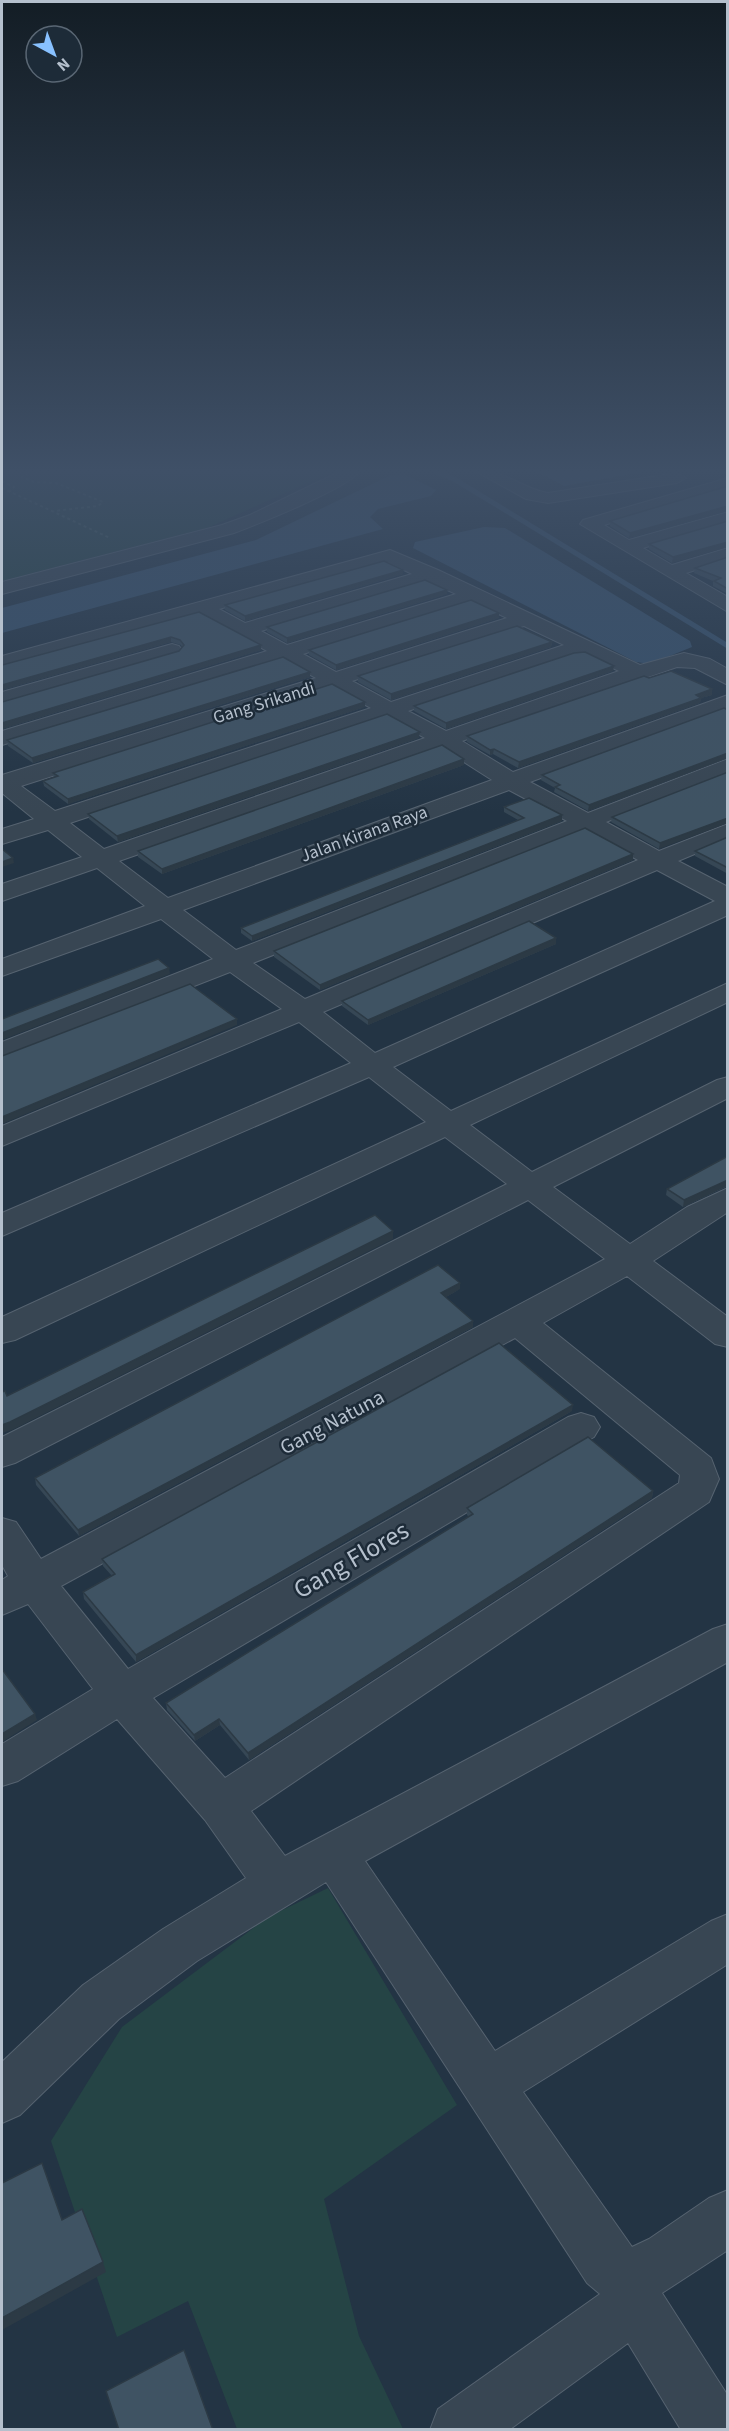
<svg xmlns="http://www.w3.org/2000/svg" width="729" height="2431" font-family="'Source Sans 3',sans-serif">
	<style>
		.green { fill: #254445 }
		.water { fill: #36516c }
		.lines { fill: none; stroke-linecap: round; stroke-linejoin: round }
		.stream { stroke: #36516c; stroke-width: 5 }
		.minor-casing { stroke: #566370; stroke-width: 2 }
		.path { stroke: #446061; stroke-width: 2; stroke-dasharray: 3 3; stroke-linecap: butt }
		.minor { fill: #384653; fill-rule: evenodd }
		.wall { fill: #364755 }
		.shaded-wall { fill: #2c3a45 }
		.building { fill: #3f5363; stroke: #2c3a45; stroke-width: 1.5 }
		.labels { text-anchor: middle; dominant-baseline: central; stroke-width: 5; stroke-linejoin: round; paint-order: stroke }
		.far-street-label { font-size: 18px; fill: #b5c0cd; stroke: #1d2b38 }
		.street-label { font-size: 21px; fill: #b5c0cd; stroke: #1d2b38 }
		.near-street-label { font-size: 26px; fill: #b5c0cd; stroke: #1d2b38 }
	</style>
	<rect width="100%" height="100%" fill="#233444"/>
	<g class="green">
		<path d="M2,472H332L207,528L2,581Z"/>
		<path d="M328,1888L457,2105L324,2199L359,2336L403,2429H237L188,2301L117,2337L51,2141L122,2027L268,1917Z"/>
	</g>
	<g class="water">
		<path d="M538,472H642L564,486Z"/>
		<path d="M404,474L436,490L431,496L378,509L370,517L383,529L2,633V608L256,540L391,475Z"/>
		<path d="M484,527L505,528L690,641L692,647L650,664L636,662L413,548L415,542Z"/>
	</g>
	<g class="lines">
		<path class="stream" d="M437,472L454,479L728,646"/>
		<defs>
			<g id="minor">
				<path d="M339,472H359C346,489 258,524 234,533L2,594V582L222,525L250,515Z"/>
				<path d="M477,472C507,470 521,488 548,493L677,473L686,478L677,483L548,503L526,499Z"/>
				<path d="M728,478V489L604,525L629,540L728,512V523L643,548L672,565L728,548V560L686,573L728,597V612L580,524L583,520Z"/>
				<path d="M390,550L438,570L640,665L684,653L710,659L728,669V685L695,668L677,667L462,741L513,772L728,695V709L530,782L588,813L728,759V774L606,822L659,851L728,824V840L678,861L728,887V915L393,1067L451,1111L728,983V1002L470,1125L532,1172L717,1080L728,1077V1098L553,1187L630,1244L687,1207L728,1188V1212L653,1261L728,1317V1347L715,1344L627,1276L543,1323L711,1458L719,1479L709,1502L251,1811L285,1856L713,1629L728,1624V1662L365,1861L495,2051L711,1921L728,1914V1964L523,2092L632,2247L649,2239L709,2198L728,2190V2250L662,2293L728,2396V2430H681L628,2343L509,2430H430L438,2409L600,2294L587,2283L326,1882L197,1961L119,2019L20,2115L2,2123V2062L83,1985L163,1929L246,1878L205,1820L117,1719L18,1781L2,1786V1744L93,1689L28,1604L2,1615V1580L8,1576L2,1565V1518L16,1522L41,1559L605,1259L528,1200L15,1463L2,1467V1437L507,1184L445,1137L15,1340L2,1343V1317L426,1122L369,1077L2,1236V1213L351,1063L299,1022L2,1146V1126L282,1009L230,972L2,1061V1042L213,959L161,919L2,976V959L145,906L97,868L2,901V884L82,857L48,830L2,844V829L34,819L2,793V775L316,678L283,660L2,745V731L267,651L200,614L2,668V656ZM388,562L412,574L245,623L219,609ZM428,581L456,594L287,645L261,631ZM473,602L507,618L336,672L303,654ZM524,626L564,645L391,702L352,681ZM581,653L619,671L446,731L408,711ZM332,687L371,708L55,811L21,786ZM387,717L425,738L104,849L70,823ZM442,748L492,780L168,898L119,861ZM509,790L567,821L236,950L183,910ZM585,831L638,860L305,999L253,963ZM657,870L715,901L375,1053L323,1012ZM515,1338L680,1475L679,1483L225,1778L153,1698L594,1437L600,1427L594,1417L581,1413L568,1417L128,1669L61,1586Z"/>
				<path d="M172,644L179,646L182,650L179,654L2,705V692Z"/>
			</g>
		</defs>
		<use href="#minor" class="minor-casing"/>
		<g class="path">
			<path d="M28,472L22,477L34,482L56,483L103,502L98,506L54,511"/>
			<path d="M2,481L14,487L10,491"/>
			<path d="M2,488L110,538"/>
		</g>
		<use href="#minor" class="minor"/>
	</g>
	<g class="wall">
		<path d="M721,472H728V476Z"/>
		<path d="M728,486V511L629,538L610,526V521Z"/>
		<path d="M728,521L672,563L649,549V544Z"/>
		<path d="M728,557V594L713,586V581L694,573L695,568Z"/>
		<path d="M403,570V574L245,621L225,610V605Z"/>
		<path d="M447,594L287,643L267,632V627Z"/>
		<path d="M199,612L261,645V650L2,729V702L179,651L182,647L181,645L171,642L2,690Z"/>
		<path d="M499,618L336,670L309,655V650Z"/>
		<path d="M552,642L551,647L391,700L358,682V676Z"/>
		<path d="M613,671L446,729L414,711V706Z"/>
		<path d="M310,672V677L33,763L8,746L7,740Z"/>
		<path d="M649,678L712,689V695L701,698L700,703L518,768L493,754L490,755L467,742V736Z"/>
		<path d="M365,707L68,804L44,786L43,781L54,777L53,773Z"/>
		<path d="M728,710V758L588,811L554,792L555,788L541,780L542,775Z"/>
		<path d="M419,738L118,842L89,819L88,814Z"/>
		<path d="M464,765L162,874L138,857V851Z"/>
		<path d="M728,772L659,849L611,822L612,817Z"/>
		<path d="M504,807L562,821L252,941L241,933V928L518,820L504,812Z"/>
		<path d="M728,837V874L695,856V851Z"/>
		<path d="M633,854V860L320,990L274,957V951Z"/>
		<path d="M556,938V944L368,1025L342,1006V1001Z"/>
		<path d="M728,1156V1186L683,1207L666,1195L667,1189Z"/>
		<path d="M460,1289L446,1297L473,1321V1327L79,1536L36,1485L35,1478Z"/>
		<path d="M572,1411L136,1662L84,1599L83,1592L112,1576L103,1566L102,1559Z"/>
		<path d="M653,1491L652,1498L249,1760L220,1725L195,1741L167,1710L166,1703L469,1517L467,1515V1508Z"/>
	</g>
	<g class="shaded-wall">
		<path d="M728,506V511L629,538L630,533Z"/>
		<path d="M728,542V547L672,563L673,557Z"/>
		<path d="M403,570V574L245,621V616Z"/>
		<path d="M447,590V594L287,643V638Z"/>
		<path d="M499,613V618L336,670V665Z"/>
		<path d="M171,637V642L2,690V685Z"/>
		<path d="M552,642L551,647L391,700V694Z"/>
		<path d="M261,645V650L2,729V723Z"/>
		<path d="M614,666L613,671L446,729V723Z"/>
		<path d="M310,672V677L33,763L32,758Z"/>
		<path d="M712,689V695L701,698L700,703L518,768L519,762Z"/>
		<path d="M365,702V707L68,804V799Z"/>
		<path d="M420,732L419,738L118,842L117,836Z"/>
		<path d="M494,749L493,754L490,755V750Z"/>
		<path d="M728,753V758L588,811L589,805Z"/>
		<path d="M464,759V765L162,874V869Z"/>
		<path d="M562,815V821L252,941V936Z"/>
		<path d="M728,818V823L659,849L660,843Z"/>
		<path d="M633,854V860L320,990V985Z"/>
		<path d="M13,858L14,863L2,867V862Z"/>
		<path d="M556,938V944L368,1025V1020Z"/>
		<path d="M169,968L170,974L2,1040V1033Z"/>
		<path d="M237,1019V1025L2,1124V1117Z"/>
		<path d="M728,1180L727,1186L683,1207L684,1200Z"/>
		<path d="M393,1231V1239L12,1430L2,1433V1425Z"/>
		<path d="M460,1283V1289L441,1300V1293Z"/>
		<path d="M473,1321V1327L79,1536L78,1530Z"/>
		<path d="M573,1405L572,1411L136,1662V1655Z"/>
		<path d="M653,1491L652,1498L249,1760L248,1753Z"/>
		<path d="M35,1714L37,1720L2,1742V1734Z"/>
		<path d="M219,1719L220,1725L195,1741L194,1735Z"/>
		<path d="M103,2262L106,2272L2,2330V2318Z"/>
	</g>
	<g class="building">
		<path d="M728,486V506L630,533L610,521Z"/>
		<path d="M728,521V542L673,557L649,544Z"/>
		<path d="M728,557V589L714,581L721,578L695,568Z"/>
		<path d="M384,561L403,570L245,616L225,605Z"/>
		<path d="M425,580L447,590L287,638L267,627Z"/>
		<path d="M471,600L499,613L336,665L309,650Z"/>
		<path d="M199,612L261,645L2,723V702L179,651L184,645L180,640L171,637L2,685V665Z"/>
		<path d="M517,626L552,642L391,694L358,676Z"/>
		<path d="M585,652L614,666L446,723L414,706L574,653Z"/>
		<path d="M283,657L310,672L32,758L7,740Z"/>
		<path d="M671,671L712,689L696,695L701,698L519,762L494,749L490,750L467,736L644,676L649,678Z"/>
		<path d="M332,684L365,702L68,799L43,781L58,776L53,773Z"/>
		<path d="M724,708L728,710V753L589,805L555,787L560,785L542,775Z"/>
		<path d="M387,714L420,732L117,836L88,814Z"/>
		<path d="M442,745L464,759L162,869L138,851Z"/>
		<path d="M728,772V818L660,843L612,817Z"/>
		<path d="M529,798L562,815L252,936L241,928L524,818L504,807Z"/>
		<path d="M585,828L633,854L320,985L274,951Z"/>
		<path d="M728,837V868L695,851Z"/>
		<path d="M2,849L13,858L2,862Z"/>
		<path d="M529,921L556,938L368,1020L342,1001Z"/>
		<path d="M158,959L169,968L2,1033V1019Z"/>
		<path d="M190,984L237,1019L2,1117V1056Z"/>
		<path d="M728,1156V1180L684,1200L667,1189Z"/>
		<path d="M375,1215L393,1231L10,1422L2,1425V1392L5,1391L7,1396Z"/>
		<path d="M438,1265L460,1283L441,1293L473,1321L78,1530L35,1478Z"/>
		<path d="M499,1343L573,1405L136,1655L83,1592L115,1574L102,1559Z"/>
		<path d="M588,1437L653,1491L248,1753L219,1719L194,1735L166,1703L328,1603L473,1514L467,1508Z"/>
		<path d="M2,1669L35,1714L2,1734Z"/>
		<path d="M42,2163L62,2220L82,2209L103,2262L2,2318V2183Z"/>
		<path d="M184,2350L213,2430H119L106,2391Z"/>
	</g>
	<linearGradient id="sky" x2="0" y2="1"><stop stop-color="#131d25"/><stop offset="0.58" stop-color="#3f5067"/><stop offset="1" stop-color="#3f5067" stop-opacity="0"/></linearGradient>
	<rect width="729" height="812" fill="url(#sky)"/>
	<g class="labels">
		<g class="far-street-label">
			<text transform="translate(264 703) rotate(-17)">Gang Srikandi</text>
			<text transform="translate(364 834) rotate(-20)">Jalan Kirana Raya</text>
		</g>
		<g class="street-label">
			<text transform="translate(332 1422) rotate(-28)">Gang Natuna</text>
		</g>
		<g class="near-street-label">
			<text transform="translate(351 1560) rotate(-30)">Gang Flores</text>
		</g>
	</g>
	<rect width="729" height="2431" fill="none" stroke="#b5c0cd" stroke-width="6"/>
	<g transform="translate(54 54) rotate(139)"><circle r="28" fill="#1d2b38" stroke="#5a6774" stroke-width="1.5"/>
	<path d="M0-4.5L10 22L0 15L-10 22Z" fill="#88c1ff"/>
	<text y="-9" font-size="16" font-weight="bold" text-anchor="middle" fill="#b5c0cd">N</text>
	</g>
</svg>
